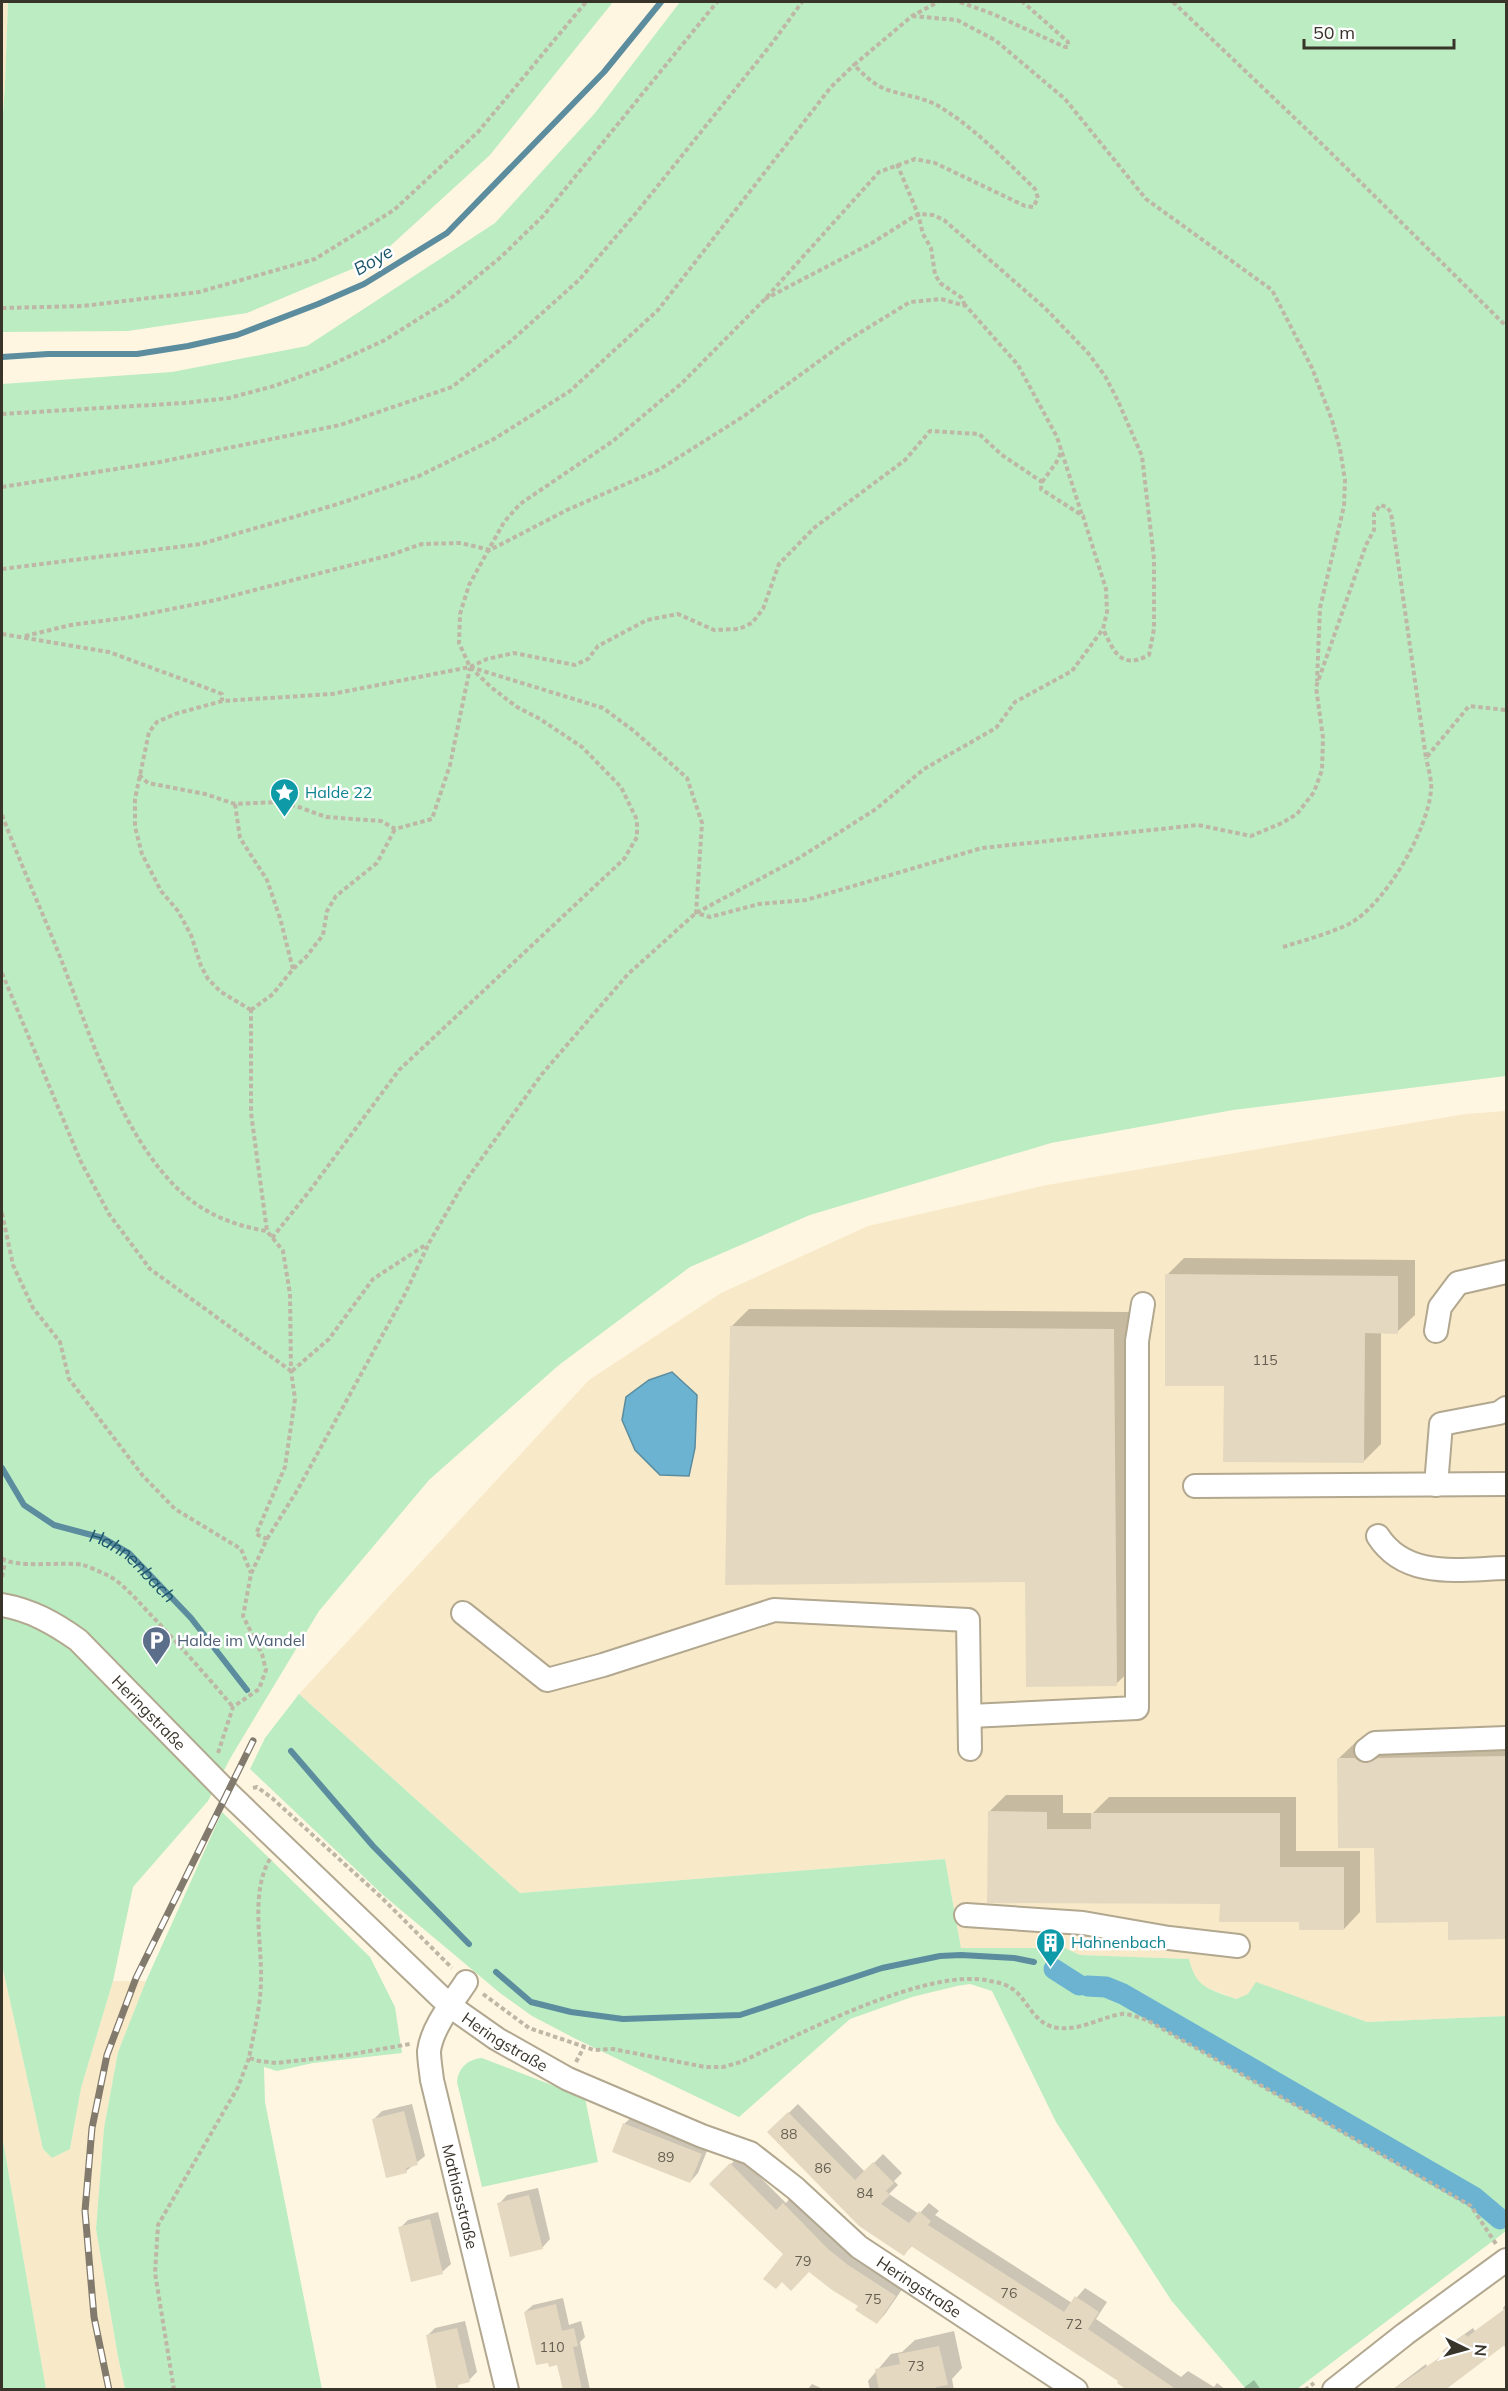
<svg xmlns="http://www.w3.org/2000/svg" width="1508" height="2391" font-family="Mulish,sans-serif">
	<style>
		.built { fill: #f8e9c8 }
		.green { fill: #bbecc2 }
		.water { fill: #6bb3d1; stroke: #5c8d9f; stroke-width: 1.5 }
		.shadow { fill: #0003 }
		.lines { fill: none; stroke-linecap: round; stroke-linejoin: round }
		.stream { stroke: #5c8d9f; stroke-width: 6 }
		.canal { stroke: #6bb3d1; stroke-width: 21 }
		.building { fill: #e4d9c0 }
		.minor-casing { stroke: #b2a78f; stroke-width: 26 }
		.path { stroke: #bfb7a6; stroke-width: 4; stroke-dasharray: 4.5 3; stroke-linecap: butt }
		.minor { stroke: #fff; stroke-width: 22 }
		.rail-casing { stroke: #827b6d; stroke-width: 7 }
		.rail { stroke: #fff; stroke-width: 4.5; stroke-dasharray: 14; stroke-linecap: butt }
		.labels { text-anchor: middle; dominant-baseline: central; stroke-width: 5; stroke-linejoin: round; paint-order: stroke }
		.number-label { font-size: 14px; fill: #645d50 }
		.culture-label { font-size: 16px; fill: #0d838f; stroke: #fff; text-anchor: start }
		.service-label { font-size: 16px; fill: #4e5e75; stroke: #fff; text-anchor: start }
		.street-label { font-size: 16px; fill: #39342a; stroke: #fff }
		.water-label { font-size: 18px; font-style: italic; fill: #1a556a; stroke: #fff }
	</style>
	<rect width="100%" height="100%" fill="#fff6e1"/>
	<g class="built">
		<path d="M2,2H8L5,84L2,128Z"/>
		<path d="M1506,1111V2016L1367,2022L1257,1983L1248,1994L1236,1999L1203,1986L1192,1974L1189,1959L1080,1955L1065,1948H961L945,1859L520,1893L299,1694L589,1380L721,1293L868,1226L1047,1185L1465,1114Z"/>
		<path d="M2,1965L43,2149L52,2158L70,2149L81,2088L113,1981H146L118,2052L104,2128L96,2229L118,2357L125,2389H46L2,2135Z"/>
	</g>
	<g class="green">
		<path d="M8,2H613L490,155L376,259L247,313L128,331L2,332V128L5,84Z"/>
		<path d="M680,2H1506V1076L1233,1110L1051,1143L810,1215L690,1267L559,1365L429,1480L319,1611L231,1757L208,1801L133,1887L113,1981L81,2088L70,2149L52,2158L43,2149L2,1965V384L172,372L307,346L495,223L595,113Z"/>
		<path d="M299,1694L520,1893L945,1859L961,1948H1065L1080,1955L1189,1959C1196,1989 1210,1989 1236,1999L1248,1994L1256,1982L1367,2022L1506,2016V2231L1297,2389H1246L1171,2300L1056,2122L992,1991L970,1984L957,1986L912,1997L850,2019L739,2117L576,2039L532,2016L500,1993L383,1895L250,1769L265,1738Z"/>
		<path d="M222,1812L370,1957L395,2007L402,2053L313,2063L277,2071L264,2067L265,2102L322,2389H125L118,2357L96,2229L104,2128L118,2052L146,1981Z"/>
		<path d="M482,2058L585,2098L598,2162L482,2187L457,2082C458,2068 468,2059 482,2058Z"/>
		<path d="M2,2135L46,2389H2Z"/>
	</g>
	<path class="water" d="M672,1372L697,1395L695,1448L689,1476L660,1475L635,1450L622,1420L626,1397L649,1380Z"/>
	<g class="shadow">
		<path d="M1184,1258L1415,1260V1315L1397,1332H1381V1444L1363,1462L1225,1385L1167,1275Z"/>
		<path d="M749,1309L1130,1312L1134,1667L1116,1684L1026,1581L732,1326Z"/>
		<path d="M1506,1739V1938H1450V1920L1376,1846L1338,1759L1356,1742Z"/>
		<path d="M1006,1795H1063V1813H1093L1109,1797H1296V1851H1360V1912L1344,1929L1221,1902L989,1812Z"/>
		<path d="M412,2104L425,2156L406,2171L374,2119L382,2111Z"/>
		<path d="M798,2104L865,2172L883,2154L902,2173L894,2181L898,2185L889,2194L919,2214L929,2203L939,2211L935,2215L1072,2303L1085,2288L1107,2302L1096,2319L1181,2377L1188,2371L1214,2387L1217,2383L1226,2390H1130L1120,2380L913,2245L904,2254L769,2132Z"/>
		<path d="M633,2116L709,2146L698,2173L690,2182L624,2124Z"/>
		<path d="M739,2156L786,2203L792,2196L836,2241L856,2258L903,2288L885,2314L877,2323L860,2305L785,2254L711,2184Z"/>
		<path d="M538,2188L550,2239L542,2248L499,2204L507,2195Z"/>
		<path d="M438,2212L451,2264L442,2272L400,2228L408,2220Z"/>
		<path d="M563,2298L569,2325L581,2321L585,2337L580,2342L590,2390H564L559,2363L525,2312L533,2305Z"/>
		<path d="M1506,2304V2349L1504,2345L1438,2390H1392L1426,2364L1427,2367L1446,2353L1444,2351L1452,2343L1473,2328L1475,2331L1504,2310L1503,2308Z"/>
		<path d="M465,2321L477,2372L469,2380L427,2336L435,2328Z"/>
		<path d="M954,2331L962,2368L952,2379L954,2390H870L868,2381L891,2354L902,2352L915,2340Z"/>
		<path d="M1254,2380L1261,2390H1241Z"/>
		<path d="M812,2384L825,2390H807Z"/>
	</g>
	<g class="lines">
		<g class="stream">
			<path d="M2,357L48,354H137L188,346L237,335L318,304L364,284L447,233L604,72L661,2"/>
			<path id="s1" d="M2,1468L24,1505L54,1525L103,1538L129,1553L191,1618L247,1690"/>
			<path d="M291,1751L373,1846L469,1944"/>
			<path d="M496,1972L531,2002L571,2012L623,2019L740,2015L882,1968L940,1956L961,1955L1014,1958L1034,1962"/>
		</g>
		<g class="canal">
			<path d="M1054,1969L1079,1985"/>
			<path d="M1087,1986L1106,1987L1123,1994L1474,2197L1500,2219"/>
		</g>
	</g>
	<g class="building">
		<path d="M1165,1274L1398,1276V1334L1365,1333L1364,1463L1223,1462L1224,1386H1165Z"/>
		<path d="M730,1326L1114,1329L1117,1686L1026,1687L1025,1582L725,1585Z"/>
		<path d="M1506,1756V1939L1448,1940V1922L1376,1923L1374,1848H1338L1337,1758H1355L1360,1762L1367,1763L1378,1758Z"/>
		<path d="M988,1811L1047,1812V1829H1091V1813H1280V1867H1344V1930H1299V1922H1219L1220,1904L987,1903Z"/>
		<path d="M404,2111L418,2165L406,2168L407,2173L386,2178L372,2119Z"/>
		<path d="M788,2112L855,2180L873,2162L894,2183L886,2191L890,2195L881,2204L909,2223L919,2211L931,2221L928,2225L1064,2312L1075,2296L1099,2312L1088,2329L1177,2390H1127L1117,2383L1118,2381L911,2246L904,2256L859,2226L767,2132Z"/>
		<path d="M623,2123L702,2154L690,2183L612,2152Z"/>
		<path d="M730,2163L776,2210L783,2203L828,2249L848,2265L896,2296L877,2324L855,2310L858,2306L832,2290L809,2272L791,2291L782,2282L776,2289L763,2279L783,2254L709,2184Z"/>
		<path d="M529,2195L543,2249L510,2257L497,2203Z"/>
		<path d="M430,2219L443,2274L411,2282L398,2227Z"/>
		<path d="M556,2304L562,2331L574,2328L578,2346L573,2347L582,2390H563L557,2365L549,2367L548,2363L536,2365L524,2312Z"/>
		<path d="M1506,2308V2344L1445,2390H1392L1445,2354L1442,2351L1465,2334L1467,2337Z"/>
		<path d="M457,2328L470,2382L458,2385L459,2390H437L426,2335Z"/>
		<path d="M939,2346L948,2385L936,2387V2390H879L875,2369L900,2364L898,2354Z"/>
	</g>
	<g class="lines">
		<defs>
			<g id="minor">
				<path d="M1436,1331L1440,1307L1458,1283L1506,1272"/>
				<path d="M1436,1485L1441,1424L1499,1413L1506,1408"/>
				<path d="M1195,1486L1506,1484"/>
				<path d="M1378,1536C1406,1580 1461,1569 1506,1568"/>
				<path id="s2" d="M2,1605C31,1610 54,1623 78,1640L227,1792L450,2006L497,2039L568,2079L702,2136L750,2153L795,2188L859,2247L1076,2390"/>
				<path d="M463,1613L547,1680L603,1665L774,1610L968,1620L970,1749"/>
				<path d="M970,1716L1137,1708V1341L1143,1304"/>
				<path d="M1366,1750L1375,1743L1506,1738"/>
				<path d="M966,1915L1083,1923L1169,1938L1238,1946"/>
				<path id="s3" d="M466,1982C453,2002 432,2027 429,2051C429,2060 431,2071 432,2080L507,2390"/>
				<path d="M1334,2390L1405,2334L1506,2260"/>
			</g>
		</defs>
		<use href="#minor" class="minor-casing"/>
		<g class="path">
			<path d="M960,2L993,14L1065,47H1068V42L1023,2"/>
			<path d="M1173,2L1324,146L1506,326"/>
			<path d="M912,16L957,20L995,40L1065,99L1146,199L1272,290L1312,368L1332,420L1340,449L1345,480L1344,506L1320,608L1317,681"/>
			<path d="M897,164L918,214L923,234L931,248L935,274L940,283L962,298L965,306"/>
			<path d="M2,308L83,306L199,292L315,259L394,210L478,132L586,2"/>
			<path d="M2,414L184,403L229,398L274,386L324,368L385,340L450,299L501,257L544,215L717,2"/>
			<path d="M1042,482L1056,463L1062,450"/>
			<path d="M2,487L160,462L340,425L452,387L511,341L579,280L636,213L773,42L802,2"/>
			<path d="M2,569L201,544L338,504L419,476L494,439L570,391L658,310L831,87L854,65"/>
			<path d="M2,634L109,652L209,689L222,694V701"/>
			<path d="M25,636L71,625L132,617L216,600L390,555L422,544L461,543L490,550L567,510L660,469L744,416L848,340L910,302L941,299L966,306L1018,365L1057,437L1082,515"/>
			<path d="M470,667L603,708L634,731L687,778L702,823L696,913L710,917L759,904L806,900L982,848L1198,825L1251,836L1282,823L1297,814L1314,792L1322,770L1323,738L1316,687L1366,545L1374,530V514L1380,505L1387,507L1391,513L1426,758L1469,706L1506,710"/>
			<path d="M139,775L148,783L205,794L235,804L276,802L296,806L326,817L381,821L395,829L432,819L450,765L470,668"/>
			<path d="M235,804L240,838L267,880L280,918L293,969"/>
			<path d="M2,815C20,862 40,907 59,954C89,1031 120,1135 181,1192C205,1214 235,1226 267,1231"/>
			<path d="M1283,947C1305,940 1328,934 1349,924C1385,905 1428,830 1431,790C1432,780 1428,767 1426,758"/>
			<path d="M2,973L81,1162L109,1214L150,1269L291,1371"/>
			<path d="M251,1010L221,992L208,979L201,966L191,935L178,911L161,891L142,854L135,827V799L149,732L157,722L175,714L222,701L332,694L470,667L487,659L514,653L575,665L588,659L598,646L647,620L678,614L714,630L739,629L752,623L763,609L779,564L814,528L905,460L930,431L979,434L1002,455L1042,482L1041,489L1083,516L1106,589L1107,612L1103,629C1114,652 1121,670 1149,655L1154,629V559L1142,456L1118,401L1105,376L1088,353L1045,308L944,220L933,215L918,214L872,243L765,299"/>
			<path d="M251,1010L273,994L293,969L306,957L323,935L327,911L336,896L377,863L395,829"/>
			<path d="M2,1213L13,1265L33,1308L60,1342L69,1379L143,1476L175,1509L241,1549L251,1573"/>
			<path d="M272,1238L311,1189L399,1070L624,859L637,837V820L621,787L582,747L540,719L517,707L492,688L470,667L459,643L460,614L469,585L504,522L520,504L613,441L682,383L765,299L879,172L915,159L935,163L1025,206L1033,207L1038,198L1035,189C1005,160 976,129 940,107C922,96 902,96 883,88C872,83 863,74 854,65L912,16L938,2"/>
			<path d="M292,1371L329,1339L373,1279L427,1244"/>
			<path d="M267,1539L298,1489L405,1294L429,1243L462,1186L542,1074L628,974L696,913L799,858L876,809L924,769L996,728L1015,702L1072,671L1103,629"/>
			<path d="M2,1558C14,1569 64,1561 83,1565C90,1567 98,1571 105,1574C123,1582 139,1603 153,1617C180,1646 207,1676 233,1707"/>
			<path d="M2,1577L5,1562"/>
			<path d="M218,1753L233,1707L259,1689L266,1670L262,1654L243,1616L251,1574L267,1539L256,1534L285,1467L295,1399L291,1371L290,1294L283,1251L267,1231L251,1113V1010"/>
			<path d="M253,1788L257,1787L272,1798L381,1897L452,1968"/>
			<path d="M270,1859C250,1892 262,1943 261,1979C261,2005 254,2032 249,2058L259,2061L276,2063L347,2055L410,2044"/>
			<path d="M483,1994L529,2028L594,2050L613,2049L705,2067H723L741,2062C798,2035 928,1966 990,1981C996,1982 1006,1984 1011,1988C1027,1997 1033,2026 1059,2028C1082,2030 1099,2018 1121,2014C1128,2013 1139,2018 1147,2020L1471,2206L1496,2244"/>
			<path d="M576,2062L584,2047"/>
			<path d="M174,2390L155,2273L158,2225L238,2087L249,2058"/>
			<path d="M1305,2390L1314,2383"/>
		</g>
		<use href="#minor" class="minor"/>
		<defs>
			<path id="rail" d="M109,2390L94,2317L85,2211L92,2128L107,2055L136,1978L253,1741"/>
		</defs>
		<use href="#rail" class="rail-casing"/>
		<use href="#rail" class="rail"/>
	</g>
	<defs>
		<symbol id="sight-pin" viewBox="-11 -11 22 30"><path d="M0 17L-7.5 6A9.5 9.5 0 1 1 7.5 6Z" fill="#0f9aa8" stroke="#fff"/><path d="M0-6L1.8-2.2L6-1.7L2.9 1.2L3.7 5.4L0 3.3L-3.7 5.4L-2.9 1.2L-6-1.7L-1.8-2.2Z" fill="#fff"/></symbol>
		<symbol id="parking-pin" viewBox="-11 -11 22 30"><path d="M0 17L-7.5 6A9.5 9.5 0 1 1 7.5 6Z" fill="#5c6f8a" stroke="#fff"/><path d="M-3.5-5.5H1a3.5 3.5 0 0 1 0 7H-1V5.5H-3.5ZM-1-3.4V-.6H.8a1.4 1.4 0 0 0 0-2.8Z" fill="#fff"/></symbol>
		<symbol id="building-pin" viewBox="-11 -11 22 30"><path d="M0 17L-7.5 6A9.5 9.5 0 1 1 7.5 6Z" fill="#0f9aa8" stroke="#fff"/><path d="M-4-6H4V6H1V3H-1V6H-4ZM-2.5-4.3h1.7v1.8h-1.7ZM.8-4.3h1.7v1.8H.8ZM-2.5-1h1.7V.8h-1.7ZM.8-1h1.7V.8H.8Z" fill="#fff"/></symbol>
	</defs>
	<g fill-rule="evenodd">
		<use href="#sight-pin" x="268" y="776" width="33" height="45"/>
		<use href="#parking-pin" x="140" y="1624" width="33" height="45"/>
		<use href="#building-pin" x="1034" y="1926" width="33" height="45"/>
	</g>
	<g class="labels">
		<g class="number-label">
			<text x="1265" y="1360">115</text>
			<text x="789" y="2134">88</text>
			<text x="666" y="2157">89</text>
			<text x="823" y="2168">86</text>
			<text x="865" y="2193">84</text>
			<text x="803" y="2261">79</text>
			<text x="1009" y="2293">76</text>
			<text x="873" y="2299">75</text>
			<text x="1074" y="2324">72</text>
			<text x="552" y="2347">110</text>
			<text x="916" y="2366">73</text>
		</g>
		<g class="culture-label">
			<text x="305" y="792">Halde 22</text>
			<text x="1071" y="1942">Hahnenbach</text>
		</g>
		<g class="service-label">
			<text x="177" y="1640">Halde im Wandel</text>
		</g>
		<g class="street-label">
			<text stroke="none"><textPath href="#s2" startOffset="186">Heringstraße</textPath></text>
			<text stroke="none"><textPath href="#s2" startOffset="672">Heringstraße</textPath></text>
			<text stroke="none"><textPath href="#s3" startOffset="228">Mathiasstraße</textPath></text>
			<text stroke="none"><textPath href="#s2" startOffset="1158">Heringstraße</textPath></text>
		</g>
		<g class="water-label">
			<text transform="translate(373 260) rotate(-30)">Boye</text>
			<text stroke="none"><textPath href="#s1" startOffset="170">Hahnenbach</textPath></text>
		</g>
	</g>
	<rect width="1508" height="2391" fill="none" stroke="#39342a" stroke-width="6"/>
	<g transform="translate(1466 2349) rotate(95)" stroke="#ffffff" stroke-width="4.5" paint-order="stroke">
	<path d="M0-4.5L10 22L0 15L-10 22Z" fill="#39342a"/>
	<text y="-9" font-size="16" font-weight="bold" text-anchor="middle" fill="#39342a">N</text>
	</g>
	<path d="M1304 39v9h150v-9" fill="none" stroke="#39342a" stroke-width="3"/>
	<text x="1313" y="39" font-size="18" fill="#39342a" stroke="#ffffff" stroke-width="4.5" paint-order="stroke">50 m</text>
</svg>
